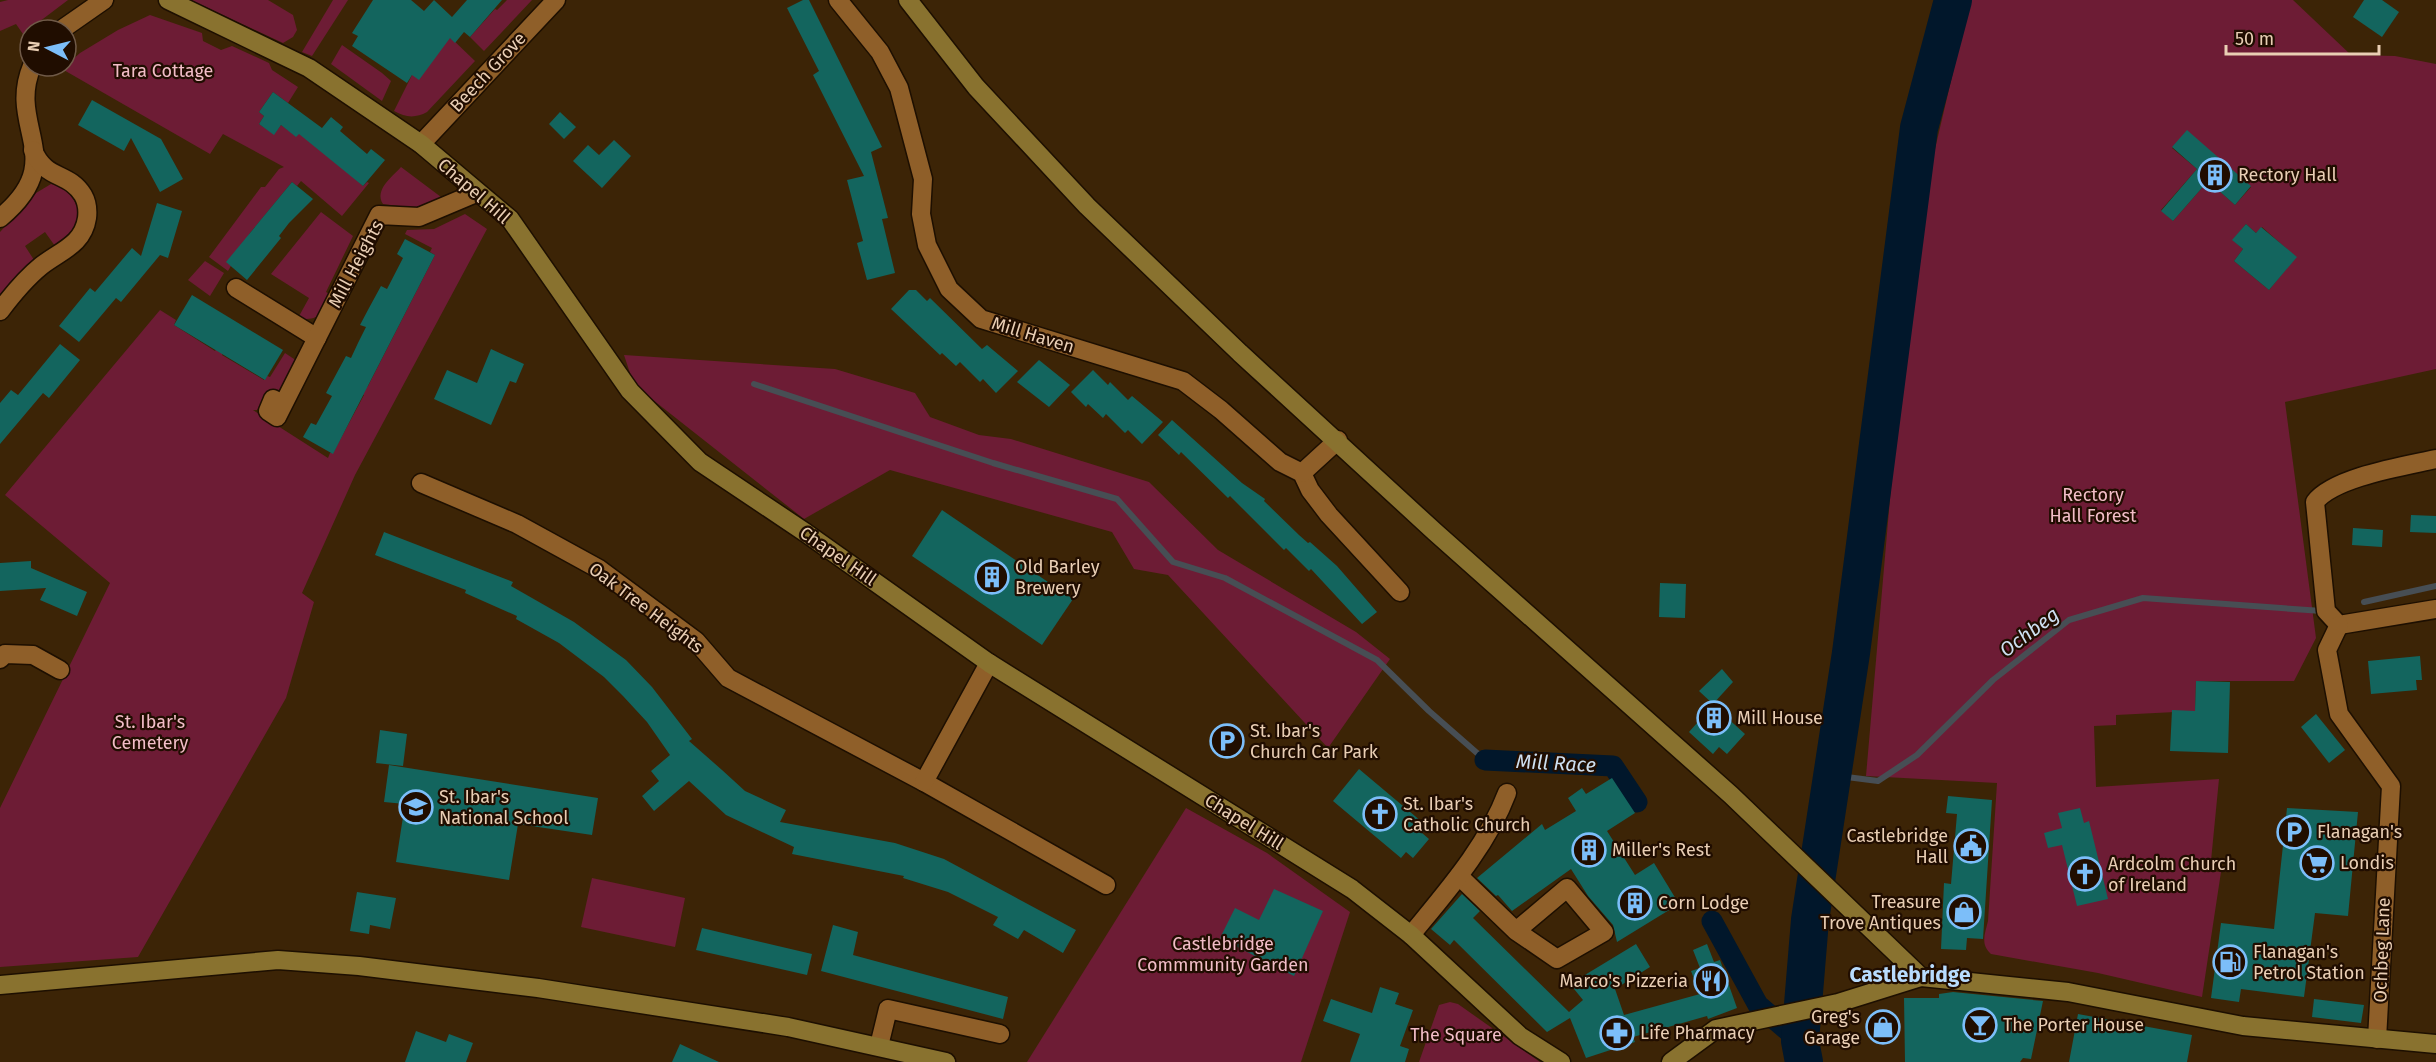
<svg xmlns="http://www.w3.org/2000/svg" width="2436" height="1062" font-family="'Fira Sans',sans-serif">
	<style>
		.green { fill: #6d1c35; fill-rule: evenodd }
		.lines { fill: none; stroke-linecap: round; stroke-linejoin: round }
		.stream { stroke: #474e54; stroke-width: 6 }
		.canal { stroke: #01172b; stroke-width: 21 }
		.river { stroke: #01172b; stroke-width: 38 }
		.building { fill: #13655e }
		.street-casing { stroke: #1d0f01; stroke-width: 21 }
		.secondary-casing { stroke: #1d0f01; stroke-width: 21 }
		.street { stroke: #8f5f29; stroke-width: 18 }
		.secondary { stroke: #89722f; stroke-width: 18 }
		.labels { text-anchor: middle; dominant-baseline: central; stroke-width: 4.5; stroke-linejoin: round; paint-order: stroke }
		.park-label { font-size: 18px; fill: #f2bdc7; stroke: #200d00 }
		.street-label { font-size: 18px; fill: #e9ceb4; stroke: #200d00 }
		.poi-label { font-size: 18px; fill: #e9ceb4; stroke: #200d00; text-anchor: start }
		.water-label { font-size: 20px; font-style: italic; fill: #cddff0; stroke: #200d00 }
		.quarter-label { font-size: 21px; font-weight: bold; fill: #b8dcfe; stroke: #200d00 }
	</style>
	<rect width="100%" height="100%" fill="#3c2406"/>
	<g class="green">
		<path d="M8,0H68L23,34L16,24L0,31V2Z"/>
		<path d="M191,0H268L293,15L297,30L293,37L283,43Z"/>
		<path d="M333,0H348L312,56L302,52Z"/>
		<path d="M507,0H532L484,51L470,37L495,9L497,10Z"/>
		<path d="M1970,0H2293L2351,55L2395,56L2436,64V369L2285,402L2316,638L2294,681H2196L2195,711L2116,715V725L2094,726L2096,787L2219,779L2210,871L2221,872L2202,997L2098,973L1991,954C1980,944 1985,934 1988,921L1997,783L1866,776L1893,464L1923,200ZM2187,131L2251,187L2235,205L2208,181L2173,221L2161,210L2197,169L2172,148ZM2246,224L2256,233L2262,227L2296,257L2269,290L2234,261L2243,249L2233,240Z"/>
		<path d="M150,15L202,33L203,41L221,50L232,46L269,63L272,70L298,87L288,103L273,92L259,112L264,116L259,124L274,134L281,125L296,136L301,129L363,186L367,182L369,183L342,216L301,181L297,186L292,182L250,233L228,271L209,257L261,187H265L279,169L284,167L223,134L210,154L62,69L80,53L118,30Z"/>
		<path d="M450,37L475,61L427,112C416,118 406,118 394,111L412,75Z"/>
		<path d="M342,45L382,73L391,81L382,101L331,64Z"/>
		<path d="M401,167L441,197L434,206L415,208L383,204C374,190 392,177 401,167Z"/>
		<path d="M51,184C71,188 87,212 74,231C70,237 61,242 55,246L45,232L25,246L34,260L0,295V232L36,193Z"/>
		<path d="M321,212L353,236L326,292L331,295C323,313 319,322 298,318L309,298L271,274Z"/>
		<path d="M465,214L487,229L355,475L302,593L314,602L286,698L138,957L0,967V808L110,583L5,495L160,310L176,320L174,325L215,351L219,345L225,350L222,355L264,380L267,376L270,377L285,353L297,361L281,394H267L257,410H253L328,458L330,453H333L364,395L360,393L368,386L435,255L430,252L432,248L405,234L407,230L434,229Z"/>
		<path d="M205,261L224,273L210,296L188,280Z"/>
		<path d="M624,355L835,369L915,393L930,417L979,435L1011,439L1149,482L1218,550L1356,632L1390,659L1328,748L1168,575L1134,569L1112,532L890,470L804,519L634,385Z"/>
		<path d="M1186,808L1267,853L1350,912L1301,1062H1027Z"/>
		<path d="M592,878L685,898L675,947L581,927Z"/>
		<path d="M1450,1002L1458,1004L1540,1062H1419L1439,1005Z"/>
	</g>
	<g class="lines">
		<g class="stream">
			<path d="M754,384L993,463L1117,499L1173,562L1225,578L1377,660L1429,711L1485,760"/>
			<path d="M2364,602L2436,586"/>
			<path d="M1831,775L1878,781L1917,755L1993,680L2069,620L2143,598L2322,611"/>
		</g>
		<g class="canal">
			<path d="M1485,760L1613,766L1637,802"/>
			<path d="M1712,921L1758,1005L1800,1041"/>
		</g>
		<path class="river" d="M1804,1062L1800,1041L1810,920L1851,653L1919,128L1953,0"/>
	</g>
	<g class="building">
		<path d="M373,0H411L424,11L434,0L452,17L467,0H502L470,37L464,32L455,43L450,38L419,80L412,75L407,83L352,46L358,36L352,33Z"/>
		<path d="M803,0H809L882,147L871,152L888,218L882,219L895,273L867,280L857,243L863,241L847,180L864,176L813,75L819,71L787,8Z"/>
		<path d="M2364,0H2382L2399,12L2382,37L2353,17Z"/>
		<path d="M273,92L322,128L331,117L343,127L340,131L367,154L371,149L385,160L363,186L299,134L296,137L281,125L274,135L259,124L264,116L259,112Z"/>
		<path d="M92,100L161,139L183,179L160,192L131,138L124,151L78,125Z"/>
		<path d="M560,112L576,127L564,139L549,124Z"/>
		<path d="M2187,130L2251,186L2235,205L2208,181L2173,221L2161,211L2197,169L2172,147Z"/>
		<path d="M614,140L631,156L602,188L573,161L588,145L599,155Z"/>
		<path d="M292,182L313,199L289,223L279,236L281,238L247,280L226,262Z"/>
		<path d="M157,203L182,211L168,258L160,255L121,302L116,298L79,342L59,326L90,288L95,292L132,248L141,256Z"/>
		<path d="M2246,224L2256,233L2261,227L2297,257L2269,290L2234,261L2243,249L2232,240Z"/>
		<path d="M405,239L435,255L333,454L303,437L311,423L316,425L332,396L326,393L346,356L351,358L358,343L366,327L360,325L369,308L381,286L387,289L403,258L397,254Z"/>
		<path d="M909,290H916L927,301L930,298L982,349L987,345L1018,371L996,393L983,379L980,382L960,362L956,366L942,353L940,355L891,309Z"/>
		<path d="M192,295L283,350L265,380L174,325Z"/>
		<path d="M60,344L80,360L49,398L43,393L0,444V403L11,390L18,395Z"/>
		<path d="M491,349L524,364L516,383L510,381L491,425L434,399L447,370L477,383Z"/>
		<path d="M1039,360L1070,385L1049,407L1017,382Z"/>
		<path d="M1093,370L1108,385L1110,382L1128,400L1132,396L1163,422L1142,444L1128,430L1125,433L1106,414L1103,418L1088,404L1086,407L1071,392Z"/>
		<path d="M1172,420L1242,483L1265,499L1264,501L1299,535L1308,543L1310,542L1337,566L1377,612L1362,624L1311,569L1309,571L1286,548L1284,550L1230,496L1228,498L1181,452L1179,455L1158,435Z"/>
		<path d="M942,510L1073,599L1042,645L912,556Z"/>
		<path d="M2411,515L2436,516V533L2410,532Z"/>
		<path d="M2353,528L2383,530L2382,547L2352,545Z"/>
		<path d="M384,532L513,582L511,586L574,622L626,660L652,687L692,739L689,741L722,770L745,791L786,810L780,822L895,843L944,859L1076,930L1063,953L1024,930L1018,939L993,925L998,917L948,892L903,878L904,876L792,854L794,847L726,815L689,781L654,811L642,796L659,781L651,771L670,755L647,722L623,696L604,677L559,643L516,619L517,616L465,593L466,590L375,555Z"/>
		<path d="M31,561V568L87,592L77,616L40,600L46,588L0,591V563Z"/>
		<path d="M1660,583L1686,584L1685,618L1659,617Z"/>
		<path d="M2420,656L2422,680H2416L2417,690L2371,694L2368,661Z"/>
		<path d="M1722,669L1733,682L1713,704L1699,691Z"/>
		<path d="M2196,681L2230,682L2228,753L2170,751L2172,710L2195,711Z"/>
		<path d="M1713,705L1745,734L1727,754L1719,747L1713,754L1689,732Z"/>
		<path d="M2316,714L2345,750L2329,763L2301,727Z"/>
		<path d="M380,730L407,734L403,766L376,763Z"/>
		<path d="M389,765L598,798L592,835L518,824L509,880L396,862L405,804L384,802Z"/>
		<path d="M1359,769L1428,827L1422,833L1429,839L1413,858L1406,852L1401,858L1333,801Z"/>
		<path d="M1612,778L1635,813L1607,831L1635,875L1654,863L1679,904L1617,942L1613,925L1588,896L1571,869L1512,911L1498,895L1496,896L1477,878L1542,824L1545,830L1576,811L1568,798L1582,788L1586,794Z"/>
		<path d="M1948,796L1992,800L1983,939L1967,938L1966,950L1941,949L1944,883L1951,884L1957,814L1946,813Z"/>
		<path d="M2080,808L2084,823L2089,821L2108,899L2077,906L2062,845L2048,848L2044,833L2062,828L2058,813Z"/>
		<path d="M2287,808L2358,812L2348,916L2315,913L2304,997L2241,989L2239,1002L2211,998L2221,923L2274,929Z"/>
		<path d="M1274,889L1323,911L1294,976L1220,938L1235,908L1259,920Z"/>
		<path d="M357,892L396,898L390,929L370,925L369,934L350,931Z"/>
		<path d="M1462,894L1480,911L1473,918L1569,1012L1583,1000L1570,984L1636,944L1650,967L1615,989L1624,1015L1700,994L1691,971L1700,968L1693,950L1707,944L1714,962L1720,960L1737,1008L1708,1019L1707,1016L1633,1037L1635,1042L1586,1058L1570,1018L1547,1032L1454,940L1450,945L1431,929Z"/>
		<path d="M833,925L858,932L853,955L1008,997L1003,1019L821,971Z"/>
		<path d="M702,928L812,954L807,975L696,950Z"/>
		<path d="M1380,987L1399,993L1395,1004L1413,1010L1400,1046L1409,1049L1405,1062H1350L1360,1034L1323,1021L1331,999L1372,1013Z"/>
		<path d="M1953,992L2043,1001L2031,1059L2023,1058L2020,1062H1905L1904,998H1939V994Z"/>
		<path d="M2314,999L2364,1005L2361,1023L2312,1017Z"/>
		<path d="M2078,1014L2192,1035L2187,1062H2069Z"/>
		<path d="M416,1031L446,1042L449,1034L473,1043L466,1062H405Z"/>
		<path d="M680,1044L719,1062H672Z"/>
	</g>
	<g class="lines">
		<defs>
			<g id="street">
				<path d="M838,0L880,52L899,88L923,179L921,214L927,245L949,289L981,319L1183,381L1221,410L1280,462L1302,473L1310,490L1329,515L1400,592"/>
				<path d="M61,30L104,0"/>
				<path d="M421,144L556,0"/>
				<path d="M0,218C71,159 6,128 32,66"/>
				<path d="M236,288L317,338"/>
				<path d="M0,311C12,295 25,279 41,266C60,251 83,245 87,218C88,210 87,202 83,195C68,171 46,181 33,150"/>
				<path d="M283,404L273,399L268,411L277,417L379,215L419,217L476,193"/>
				<path d="M2436,459C2405,466 2334,477 2315,502L2326,611L2339,625L2436,609"/>
				<path d="M1302,473L1338,440"/>
				<path d="M421,483L517,524L599,569L696,641L728,678L924,782L1106,885"/>
				<path d="M2339,625L2327,650L2339,714L2391,786L2377,1039"/>
				<path d="M0,659L5,654L33,655L60,670"/>
				<path d="M924,782L989,663"/>
				<path d="M1459,876L1516,931L1557,959L1604,932L1567,888L1516,931"/>
				<path d="M1411,935C1447,891 1487,846 1507,793"/>
				<path d="M879,1046L888,1009L1000,1034"/>
			</g>
			<g id="secondary">
				<path d="M168,0L309,68L421,144L510,219L630,391L700,462L806,533L989,663L1352,889L1411,935L1520,1036L1561,1062"/>
				<path d="M908,0L976,87L1087,206L1240,353L1435,532L1731,795L1921,977L2068,992L2243,1026L2436,1044"/>
				<path d="M0,985L278,960L359,966L538,988L788,1027L946,1062"/>
				<path d="M1671,1062L1716,1029L1838,1003L1921,977"/>
			</g>
		</defs>
		<use href="#street" class="street-casing"/>
		<use href="#secondary" class="secondary-casing"/>
		<use href="#street" class="street"/>
		<use href="#secondary" class="secondary"/>
	</g>
	<defs>
		<symbol id="building-ring" viewBox="-11 -11 22 22"><circle r="9.5" fill="#200d00" stroke="#7cbef9" stroke-width="1.5"/><path d="M-4-6H4V6H1V3H-1V6H-4ZM-2.5-4.3h1.7v1.8h-1.7ZM.8-4.3h1.7v1.8H.8ZM-2.5-1h1.7V.8h-1.7ZM.8-1h1.7V.8H.8Z" fill="#7cbef9"/></symbol>
		<symbol id="parking-ring" viewBox="-11 -11 22 22"><circle r="9.5" fill="#200d00" stroke="#7cbef9" stroke-width="1.5"/><path d="M-3.5-5.5H1a3.5 3.5 0 0 1 0 7H-1V5.5H-3.5ZM-1-3.4V-.6H.8a1.4 1.4 0 0 0 0-2.8Z" fill="#7cbef9"/></symbol>
		<symbol id="school-ring" viewBox="-11 -11 22 22"><circle r="9.5" fill="#200d00" stroke="#7cbef9" stroke-width="1.5"/><path d="M0-5L7-2L0 1L-7-2ZM-4 1L0 2.5L4 1V4Q0 6-4 4Z" fill="#7cbef9"/></symbol>
		<symbol id="church-ring" viewBox="-11 -11 22 22"><circle r="9.5" fill="#200d00" stroke="#7cbef9" stroke-width="1.5"/><path d="M-1.2-6h2.4v3.5h3.3v2.4h-3.3V6h-2.4V-.1h-3.3v-2.4h3.3Z" fill="#7cbef9"/></symbol>
		<symbol id="civic-ring" viewBox="-11 -11 22 22"><circle r="9.5" fill="#200d00" stroke="#7cbef9" stroke-width="1.5"/><path d="M-.6-6.5H3V-4.5H.6V-3L4-1V1h2V6H-6V1h2V-1L-.6-3ZM-1.2 2.5V6h2.4V2.5Z" fill="#7cbef9"/></symbol>
		<symbol id="supermarket-ring" viewBox="-11 -11 22 22"><circle r="9.5" fill="#200d00" stroke="#7cbef9" stroke-width="1.5"/><path d="M-6-5.5h2.5l.6 2H6L4.5 2H-2.5L-4.4-4H-6ZM-1.5 3.2a1.3 1.3 0 1 0 .1 0ZM3 3.2a1.3 1.3 0 1 0 .1 0Z" fill="#7cbef9"/></symbol>
		<symbol id="shop-ring" viewBox="-11 -11 22 22"><circle r="9.5" fill="#200d00" stroke="#7cbef9" stroke-width="1.5"/><path d="M-5-2.5h2.3a2.7 3.5 0 0 1 5.4 0H5L5.5 6h-11ZM-1.5-2.5h3a1.5 2.3 0 0 0-3 0Z" fill="#7cbef9"/></symbol>
		<symbol id="fuel-ring" viewBox="-11 -11 22 22"><circle r="9.5" fill="#200d00" stroke="#7cbef9" stroke-width="1.5"/><path d="M-5.5-6h7V0h2V4h1.3V-2.5L3-4.5l.8-.8L6-3V5H2.5V1h-1V6h-7ZM-4.2-4.7v3.2H.2V-4.7Z" fill="#7cbef9"/></symbol>
		<symbol id="restaurant-ring" viewBox="-11 -11 22 22"><circle r="9.5" fill="#200d00" stroke="#7cbef9" stroke-width="1.5"/><path d="M-5-6h1v4h1v-4h1v4h1v-4h1v5L-1.5 .5V6h-2V.5L-5-1ZM5-6V6H3V1.5H1.5Q1.5-4 5-6Z" fill="#7cbef9"/></symbol>
		<symbol id="bar-ring" viewBox="-11 -11 22 22"><circle r="9.5" fill="#200d00" stroke="#7cbef9" stroke-width="1.5"/><path d="M-6-5H6L.8 .8V4.5H3.5V6h-7V4.5H-.8V.8Z" fill="#7cbef9"/></symbol>
		<symbol id="pharmacy-ring" viewBox="-11 -11 22 22"><circle r="9.5" fill="#200d00" stroke="#7cbef9" stroke-width="1.5"/><path d="M-2-6h4v4h4v4h-4v4h-4v-4h-4v-4h4Z" fill="#7cbef9"/></symbol>
	</defs>
	<g fill-rule="evenodd">
		<use href="#building-ring" x="2196" y="156" width="38" height="38"/>
		<use href="#building-ring" x="973" y="558" width="38" height="38"/>
		<use href="#building-ring" x="1695" y="699" width="38" height="38"/>
		<use href="#parking-ring" x="1208" y="722" width="38" height="38"/>
		<use href="#school-ring" x="397" y="788" width="38" height="38"/>
		<use href="#church-ring" x="1361" y="795" width="38" height="38"/>
		<use href="#parking-ring" x="2275" y="813" width="38" height="38"/>
		<use href="#civic-ring" x="1952" y="827" width="38" height="38"/>
		<use href="#building-ring" x="1570" y="831" width="38" height="38"/>
		<use href="#supermarket-ring" x="2298" y="844" width="38" height="38"/>
		<use href="#church-ring" x="2066" y="855" width="38" height="38"/>
		<use href="#building-ring" x="1616" y="884" width="38" height="38"/>
		<use href="#shop-ring" x="1945" y="893" width="38" height="38"/>
		<use href="#fuel-ring" x="2211" y="943" width="38" height="38"/>
		<use href="#restaurant-ring" x="1692" y="962" width="38" height="38"/>
		<use href="#bar-ring" x="1961" y="1006" width="38" height="38"/>
		<use href="#shop-ring" x="1864" y="1008" width="38" height="38"/>
		<use href="#pharmacy-ring" x="1598" y="1014" width="38" height="38"/>
	</g>
	<g class="labels">
		<g class="park-label">
			<text x="163" y="71">Tara Cottage</text>
			<text x="2093" y="495">Rectory<tspan x="2093" dy="21">Hall Forest</tspan></text>
			<text x="150" y="722">St. Ibar's<tspan x="150" dy="21">Cemetery</tspan></text>
			<text x="1223" y="944">Castlebridge<tspan x="1223" dy="21">Commmunity Garden</tspan></text>
			<text x="1456" y="1035">The Square</text>
		</g>
		<g class="street-label">
			<text transform="translate(488 72) rotate(-47)">Beech Grove</text>
			<text transform="translate(474 191) rotate(41)">Chapel Hill</text>
			<text transform="translate(356 264) rotate(-62)">Mill Heights</text>
			<text transform="translate(1033 335) rotate(17)">Mill Haven</text>
			<text transform="translate(838 556) rotate(35)">Chapel Hill</text>
			<text transform="translate(646 608) rotate(37)">Oak Tree Heights</text>
			<text transform="translate(1244 822) rotate(32)">Chapel Hill</text>
			<text transform="translate(2382 950) rotate(-88)">Ochbeg Lane</text>
		</g>
		<g class="poi-label">
			<text x="2238" y="175">Rectory Hall</text>
			<text x="1015" y="567">Old Barley<tspan x="1015" dy="21">Brewery</tspan></text>
			<text x="1737" y="718">Mill House</text>
			<text x="1250" y="731">St. Ibar's<tspan x="1250" dy="21">Church Car Park</tspan></text>
			<text x="439" y="797">St. Ibar's<tspan x="439" dy="21">National School</tspan></text>
			<text x="1403" y="804">St. Ibar's<tspan x="1403" dy="21">Catholic Church</tspan></text>
			<text x="2317" y="832">Flanagan's</text>
			<text x="1948" y="836" text-anchor="end">Castlebridge<tspan x="1948" dy="21">Hall</tspan></text>
			<text x="1612" y="850">Miller's Rest</text>
			<text x="2340" y="863">Londis</text>
			<text x="2108" y="864">Ardcolm Church<tspan x="2108" dy="21">of Ireland</tspan></text>
			<text x="1941" y="902" text-anchor="end">Treasure<tspan x="1941" dy="21">Trove Antiques</tspan></text>
			<text x="1658" y="903">Corn Lodge</text>
			<text x="2253" y="952">Flanagan's<tspan x="2253" dy="21">Petrol Station</tspan></text>
			<text x="1688" y="981" text-anchor="end">Marco's Pizzeria</text>
			<text x="1860" y="1017" text-anchor="end">Greg's<tspan x="1860" dy="21">Garage</tspan></text>
			<text x="2003" y="1025">The Porter House</text>
			<text x="1640" y="1033">Life Pharmacy</text>
		</g>
		<g class="water-label">
			<text transform="translate(2029 632) rotate(-37)">Ochbeg</text>
			<text transform="translate(1556 763) rotate(3)">Mill Race</text>
		</g>
		<g class="quarter-label">
			<text x="1910" y="975">Castlebridge</text>
		</g>
	</g>
	<g transform="translate(48 48) rotate(277)"><circle r="28" fill="#200d00" stroke="#705a48" stroke-width="1.5"/>
	<path d="M0-4.5L10 22L0 15L-10 22Z" fill="#7cbef9"/>
	<text y="-9" font-size="16" font-weight="bold" text-anchor="middle" fill="#e9ceb4">N</text>
	</g>
	<path d="M2226 45v9h153v-9" fill="none" stroke="#e9ceb4" stroke-width="3"/>
	<text x="2235" y="45" font-size="18" fill="#e9ceb4" stroke="#200d00" stroke-width="4.5" paint-order="stroke">50 m</text>
</svg>
